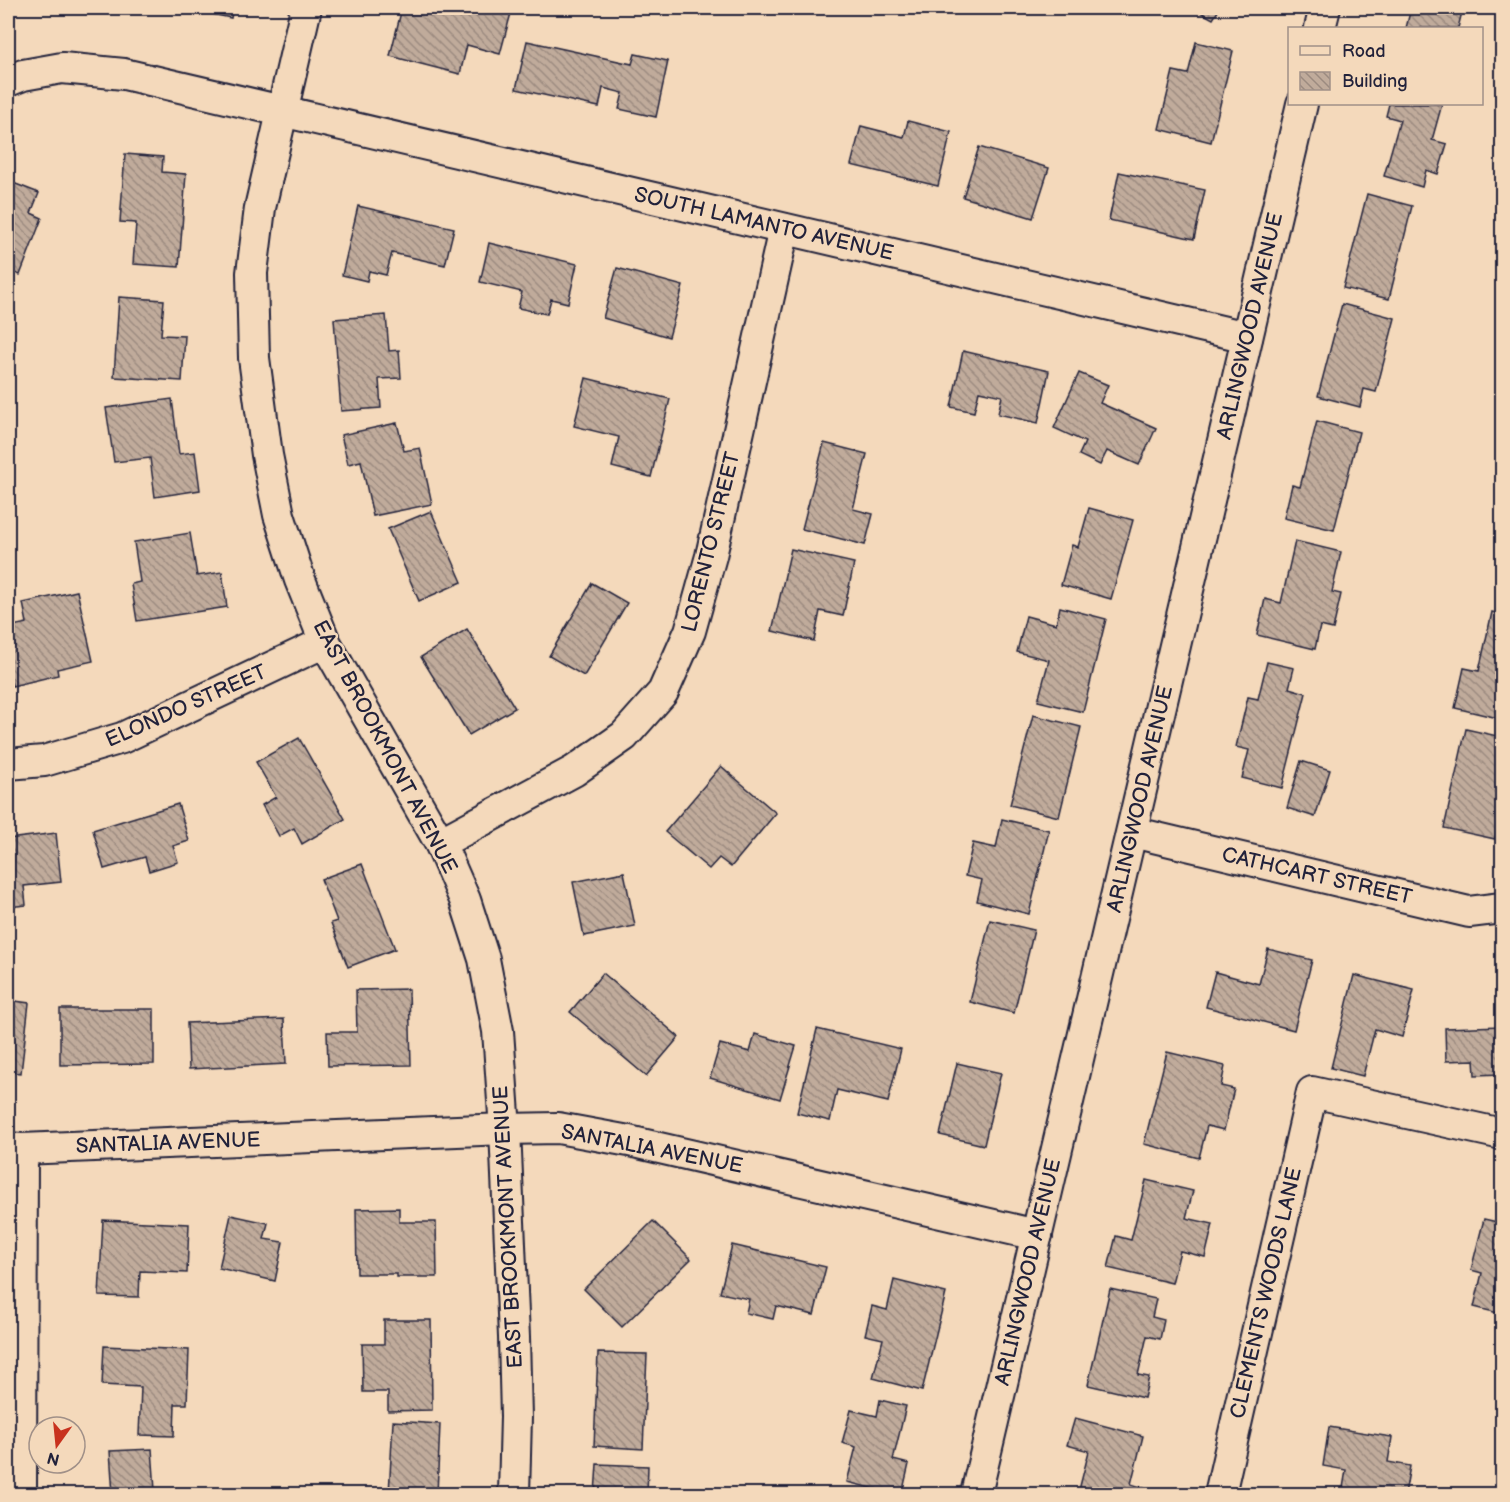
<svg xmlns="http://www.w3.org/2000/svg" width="1510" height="1502" font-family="'Balsamiq Sans',sans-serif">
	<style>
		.building { fill: url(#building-back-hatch); stroke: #22223b; stroke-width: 1.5 }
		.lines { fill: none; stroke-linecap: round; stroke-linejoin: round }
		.street-casing { stroke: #22223b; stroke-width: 34 }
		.street { stroke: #f4d9bb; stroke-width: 30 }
		.labels { text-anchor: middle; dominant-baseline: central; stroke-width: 5; stroke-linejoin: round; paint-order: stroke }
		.street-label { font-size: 21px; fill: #22223b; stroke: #f4d9bb }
	</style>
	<defs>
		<pattern id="building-back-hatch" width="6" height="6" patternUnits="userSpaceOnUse" patternTransform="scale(1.5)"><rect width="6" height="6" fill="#c0ab9b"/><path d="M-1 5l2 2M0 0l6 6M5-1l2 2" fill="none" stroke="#9c8b80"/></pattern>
	</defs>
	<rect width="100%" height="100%" fill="#f4d9bb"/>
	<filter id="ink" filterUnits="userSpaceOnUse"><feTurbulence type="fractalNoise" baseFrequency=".0167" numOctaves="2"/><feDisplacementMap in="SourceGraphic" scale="12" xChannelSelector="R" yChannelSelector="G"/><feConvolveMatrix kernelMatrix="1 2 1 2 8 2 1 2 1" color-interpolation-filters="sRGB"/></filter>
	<g filter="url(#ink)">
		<g class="building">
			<path d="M184,8H233L231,18Z"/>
			<path d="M402,8H489L511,13L500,54L467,45L460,74L390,56Z"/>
			<path d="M1193,8H1220L1213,19Z"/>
			<path d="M1411,8H1463L1458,28H1406Z"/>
			<path d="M527,41L632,64L635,54L668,61L656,117L619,109L623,93L603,88L599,107L516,89Z"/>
			<path d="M1196,42L1233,51L1211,142L1159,129L1173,71L1188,74Z"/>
			<path d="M1389,104H1442L1432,140L1447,144L1438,174L1426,170L1422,187L1384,176L1400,120L1386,116Z"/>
			<path d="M908,121L951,132L938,186L851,165L861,126L904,137Z"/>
			<path d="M979,147L1049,168L1033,218L963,197Z"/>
			<path d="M125,154L163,157L162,172L186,174L179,267L133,264L136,223L120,222Z"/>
			<path d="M1119,172L1205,190L1194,239L1109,220Z"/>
			<path d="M8,181L39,193L31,213L42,218L20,275L8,270Z"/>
			<path d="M1367,194L1412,206L1389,299L1343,288Z"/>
			<path d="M358,206L454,228L445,265L392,253L386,275L369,271L367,281L342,275Z"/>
			<path d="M489,243L577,264L568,303L551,299L547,314L518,308L522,292L480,282Z"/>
			<path d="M617,268L683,286L669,337L603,318Z"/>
			<path d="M119,297L164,300L161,335L185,336L182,381L114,377Z"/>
			<path d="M1342,304L1395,318L1376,392L1364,389L1360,407L1318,396Z"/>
			<path d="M386,315L389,351L399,350L401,378L379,379L381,408L341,411L334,319Z"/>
			<path d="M963,351L1049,371L1038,423L998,414L1002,396L979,391L974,412L951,407Z"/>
			<path d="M1079,373L1108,385L1100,403L1156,428L1139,465L1107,451L1100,465L1079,455L1085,442L1054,428Z"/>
			<path d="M586,378L670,399L651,477L612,467L619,437L574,426Z"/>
			<path d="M172,399L179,454L195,452L200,490L155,497L150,458L114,462L106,408Z"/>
			<path d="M1317,421L1359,432L1334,530L1284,518L1292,485L1300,487Z"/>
			<path d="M397,423L404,451L420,448L432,504L373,516L361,461L348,464L341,435Z"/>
			<path d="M824,443L867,454L853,509L873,514L865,545L802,529Z"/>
			<path d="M1089,508L1133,520L1111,599L1061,585L1072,545L1078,547Z"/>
			<path d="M431,511L462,582L419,601L388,529Z"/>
			<path d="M190,533L197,576L222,572L227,607L137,621L131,584L140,582L134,542Z"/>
			<path d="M1295,541L1341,552L1332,592L1341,594L1333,629L1320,626L1315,649L1257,635L1265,599L1281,603Z"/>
			<path d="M791,549L854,563L843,616L820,611L814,641L772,631Z"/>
			<path d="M592,583L627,603L584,676L549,656Z"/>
			<path d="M77,591L93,661L57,669L58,675L12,686L8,664V627L27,623L23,603Z"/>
			<path d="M1060,607L1106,619L1083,712L1038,701L1049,660L1017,652L1026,616L1056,624Z"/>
			<path d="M1492,612L1502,614V700L1498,718L1455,708L1464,668L1479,671Z"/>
			<path d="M467,629L515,708L469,735L421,657Z"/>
			<path d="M1267,662L1294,668L1289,688L1306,693L1282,788L1242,778L1249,750L1236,747L1248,697L1258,699Z"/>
			<path d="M1033,715L1081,727L1059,817L1010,805Z"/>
			<path d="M1466,729L1502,737V807L1495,839L1444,828Z"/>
			<path d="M299,738L345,819L302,844L294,828L279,836L262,805L276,797L256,762Z"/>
			<path d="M1301,761L1330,770L1315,817L1287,808Z"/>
			<path d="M721,766L776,813L731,867L719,858L709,869L665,832Z"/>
			<path d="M178,804L189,841L173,846L178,862L149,871L145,857L104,869L93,830Z"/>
			<path d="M1002,819L1049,830L1029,914L977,901L982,880L965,876L973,843L996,848Z"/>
			<path d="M56,833L61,882L24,886L26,905L8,907V839Z"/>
			<path d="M362,864L395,949L348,967L331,923L337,921L321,879Z"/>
			<path d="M624,872L635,926L584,936L573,882Z"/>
			<path d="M990,920L1034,930L1014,1013L970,1002Z"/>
			<path d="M1268,949L1312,960L1294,1030L1206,1007L1215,972L1259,984Z"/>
			<path d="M603,973L679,1037L646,1076L570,1012Z"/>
			<path d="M1354,975L1414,990L1402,1037L1375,1029L1363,1076L1331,1068Z"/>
			<path d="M409,989L411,1065L328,1066L327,1032H357L356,990Z"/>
			<path d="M8,1000L29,1003L21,1073L8,1072Z"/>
			<path d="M60,1009H154V1064L60,1065Z"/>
			<path d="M284,1019L286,1064L189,1069L187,1023Z"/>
			<path d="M1502,1026V1074L1475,1075L1474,1060L1446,1061L1445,1028Z"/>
			<path d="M817,1029L901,1049L888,1102L837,1090L830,1121L797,1113Z"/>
			<path d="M755,1034L796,1046L780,1099L710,1078L720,1044L750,1052Z"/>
			<path d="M1167,1052L1225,1066L1221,1086L1234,1089L1224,1130L1207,1126L1199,1158L1144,1144Z"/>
			<path d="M957,1063L1001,1073L984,1145L940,1135Z"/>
			<path d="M1146,1180L1193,1191L1186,1218L1213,1224L1205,1257L1180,1251L1172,1283L1108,1268L1116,1236L1131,1240Z"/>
			<path d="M399,1208V1222H436L437,1277H397V1274H357L356,1209Z"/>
			<path d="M231,1215L268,1223L264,1239L283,1242L275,1281L219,1268Z"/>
			<path d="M1484,1219L1502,1223V1314L1474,1307L1482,1273L1471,1270Z"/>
			<path d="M103,1220L189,1224L187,1273L140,1271L139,1297L99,1296Z"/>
			<path d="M653,1221L691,1259L622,1327L584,1289Z"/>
			<path d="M732,1245L826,1267L814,1315L776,1306L773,1319L746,1313L749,1299L720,1293Z"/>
			<path d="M894,1280L946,1293L922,1391L873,1378L883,1339L865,1335L872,1306L887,1310Z"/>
			<path d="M1110,1289L1156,1299L1152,1317L1164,1320L1160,1339L1147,1336L1138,1375L1149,1377L1144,1398L1088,1385Z"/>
			<path d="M384,1320H431L432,1410L388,1411V1392H363L362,1344H384Z"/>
			<path d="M104,1346L189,1350L187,1404H175L174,1436L139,1435L141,1387L102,1385Z"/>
			<path d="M598,1353L647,1354L643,1449L594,1446Z"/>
			<path d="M880,1400L906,1406L893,1460L909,1464L902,1494H895L847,1482L856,1447L842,1443L851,1410L877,1416Z"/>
			<path d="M1075,1418L1143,1436L1131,1484L1144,1488L1142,1494H1078L1089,1451L1067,1445Z"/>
			<path d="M393,1421L440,1424L437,1494H389Z"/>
			<path d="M1329,1427L1392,1437L1388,1462L1410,1466L1405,1494H1342L1346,1470L1323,1466Z"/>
			<path d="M152,1449L155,1490H167V1494H113L110,1451Z"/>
			<path d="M597,1464L648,1466L647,1494H595Z"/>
		</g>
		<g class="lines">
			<defs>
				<g id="street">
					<path d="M306,8L260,208L252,273L254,358L267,455L279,515L300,580L325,642L440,843L465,900L484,959L498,1031L505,1129L514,1337L516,1417L514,1494"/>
					<path d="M1320,28L1325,8"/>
					<path d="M8,81L23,75L62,68L124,74L1247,337"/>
					<path d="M8,764L44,761L122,738L325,642"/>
					<path d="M1132,832L1469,912L1502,908"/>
					<path d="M440,843L574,771L624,736L663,692L690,631L711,556L784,229"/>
					<path d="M8,1148L22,1149L505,1129L558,1128L629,1141L1037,1235"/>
					<path d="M21,1494L22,1149"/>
					<path d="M976,1494L1302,104"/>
					<path d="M1220,1494L1312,1092L1502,1134"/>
				</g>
			</defs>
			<use href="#street" class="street-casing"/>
			<use href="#street" class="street"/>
		</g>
	</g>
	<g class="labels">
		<g class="street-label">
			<text transform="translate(764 224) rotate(13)">SOUTH LAMANTO AVENUE</text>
			<text transform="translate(1250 326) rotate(-77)">ARLINGWOOD AVENUE</text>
			<text transform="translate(711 542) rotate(-76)">LORENTO STREET</text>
			<text transform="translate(186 706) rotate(-24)">ELONDO STREET</text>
			<text transform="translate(385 747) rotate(62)">EAST BROOKMONT AVENUE</text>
			<text transform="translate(1140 799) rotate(-77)">ARLINGWOOD AVENUE</text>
			<text transform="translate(1317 876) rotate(13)">CATHCART STREET</text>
			<text transform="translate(168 1143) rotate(-2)">SANTALIA AVENUE</text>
			<text transform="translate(652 1149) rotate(11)">SANTALIA AVENUE</text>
			<text transform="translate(508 1227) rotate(-93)">EAST BROOKMONT AVENUE</text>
			<text transform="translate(1028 1272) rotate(-77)">ARLINGWOOD AVENUE</text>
			<text transform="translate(1266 1293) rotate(-77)">CLEMENTS WOODS LANE</text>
		</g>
	</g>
	<rect width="1510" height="1502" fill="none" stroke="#f4d9bb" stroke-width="30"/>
	<rect x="15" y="15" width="1480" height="1472" fill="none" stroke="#22223b" stroke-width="2" filter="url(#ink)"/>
	<rect x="1288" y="27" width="195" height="78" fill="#f4d9bb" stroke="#a09088" stroke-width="1.5"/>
	<rect x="1300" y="46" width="30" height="9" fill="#f4d9bb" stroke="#a09088" stroke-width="1.5"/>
	<text x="1342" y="57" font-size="18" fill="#22223b">Road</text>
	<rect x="1300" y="72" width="30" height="18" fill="url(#building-back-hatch)" stroke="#a09088" stroke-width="1.5"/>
	<text x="1342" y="87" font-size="18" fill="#22223b">Building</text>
	<g transform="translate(57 1445) rotate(195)"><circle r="28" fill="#f4d9bb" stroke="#a09088" stroke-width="1.5"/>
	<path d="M0-4.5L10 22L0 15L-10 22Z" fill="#c8321e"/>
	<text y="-9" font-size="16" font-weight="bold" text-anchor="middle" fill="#22223b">N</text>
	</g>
</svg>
